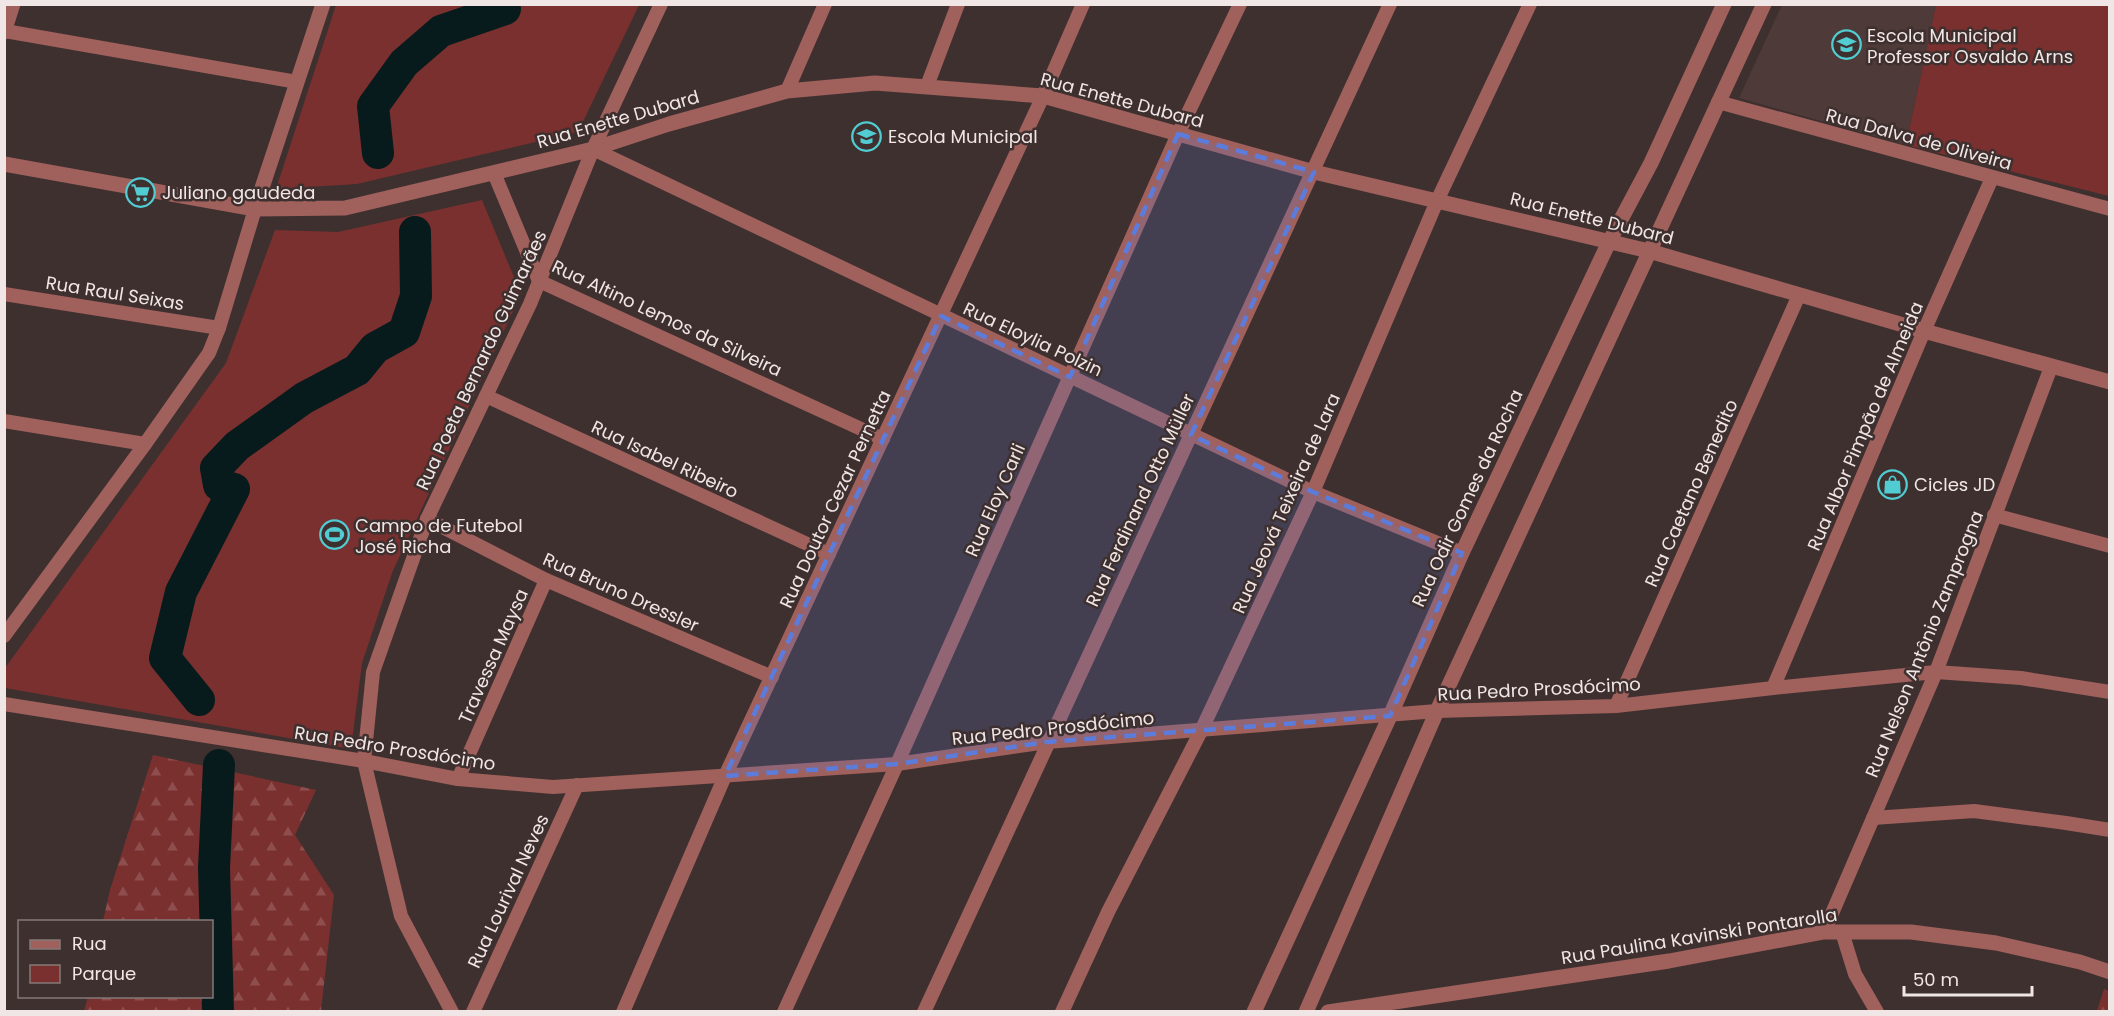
<svg xmlns="http://www.w3.org/2000/svg" width="2114" height="1016" font-family="Poppins,sans-serif">
	<style>
		.built { fill: #4e3a38 }
		.forest { fill: url(#forest-firs) }
		.green { fill: #7a302f }
		.lines { fill: none; stroke-linecap: round; stroke-linejoin: round }
		.river { stroke: #081b1c; stroke-width: 32 }
		.minor { stroke: #a0605c; stroke-width: 14 }
		.tertiary { stroke: #a0605c; stroke-width: 15 }
		.marked { fill: #5c7cdc; fill-opacity: 0.2; stroke: #5c7cdc; stroke-width: 4.5; stroke-dasharray: 12 8; stroke-linejoin: round }
		.labels { text-anchor: middle; dominant-baseline: central; stroke-width: 5; stroke-linejoin: round; paint-order: stroke }
		.poi-label { font-size: 18px; fill: #f0e6e5; stroke: #3e302f; text-anchor: start }
		.street-label { font-size: 18px; fill: #f0e6e5; stroke: #3e302f }
	</style>
	<defs>
		<pattern id="forest-firs" width="22" height="20" patternUnits="userSpaceOnUse" patternTransform="scale(1.5)"><rect width="22" height="20" fill="#7a302f"/><path d="M5 1l3.5 6h-7zM16 11l3.5 6h-7z" fill="#8d4e4d"/></pattern>
	</defs>
	<rect width="100%" height="100%" fill="#3e302f"/>
	<path class="built" d="M1782,5H1936L1906,145L1739,98Z"/>
	<g class="forest">
		<path d="M153,755L316,790L295,835L334,895L321,1011H84L88,997L212,996V922L103,921L110,890Z"/>
		<path d="M2104,989L2109,991V1011H2097Z"/>
	</g>
	<g class="green">
		<path d="M336,5V4L639,5L578,132L357,184L276,189Z"/>
		<path d="M1936,5H2109V196L1906,145Z"/>
		<path d="M482,200L521,294L392,573L362,663L351,749L5,688V668L226,363L275,230L338,232Z"/>
	</g>
	<g class="lines">
		<g class="river">
			<path d="M378,153L373,106L404,63L441,31L505,9"/>
			<path d="M199,700L165,658L181,592L234,489L219,485L216,468L237,446L304,398L357,370L375,348L404,332L416,296L415,232"/>
			<path d="M218,1012L214,868L219,765"/>
		</g>
		<g class="minor">
			<path d="M5,31L297,82"/>
			<path d="M927,86L958,4"/>
			<path d="M787,91L825,4"/>
			<path d="M1718,102L2110,209"/>
			<path d="M593,149L1313,492L1462,553"/>
			<path d="M494,173L539,281L883,439"/>
			<path d="M4,294L219,328"/>
			<path d="M486,396L829,554"/>
			<path d="M4,421L145,444"/>
			<path d="M1994,515L2110,546"/>
			<path d="M427,519L546,580L772,677"/>
			<path d="M4,636L145,444L209,353L219,328L255,209"/>
			<path d="M1773,688L1924,331L1992,178"/>
			<path d="M4,704L364,761L458,779L553,787L897,764L1047,742L1437,711L1616,706L1773,688L1936,672L2021,678L2110,692"/>
			<path d="M1616,706L1799,295"/>
			<path d="M458,779L546,580"/>
			<path d="M1873,818L1974,811L2066,823L2110,830"/>
			<path d="M1824,932L1936,672L2051,367"/>
			<path d="M1842,932L1855,974L1877,1012"/>
			<path d="M452,1012L401,916L364,761L373,672L427,519L530,304L593,149L661,4"/>
			<path d="M473,1012L577,785"/>
			<path d="M623,1012L725,776L1043,96L1083,4"/>
			<path d="M784,1012L897,764L1178,134L1240,4"/>
			<path d="M924,1012L1390,4"/>
			<path d="M1062,1012L1108,912L1201,731L1313,492L1437,201L1530,4"/>
		</g>
		<g class="tertiary">
			<path d="M4,32L13,4"/>
			<path d="M4,164L255,209L345,208L593,149L669,124L787,91L875,83L1043,96L1314,172L1649,251L1924,331L2110,382"/>
			<path d="M255,209L323,4"/>
			<path d="M1254,1012L1390,716L1462,553L1609,242L1651,163L1724,4"/>
			<path d="M1306,1012L1437,711L1764,4"/>
			<path d="M1328,1012L1669,961L1824,932H1911L1996,943L2080,962L2110,972"/>
		</g>
	</g>
	<path class="marked" d="M1178,134L1314,172L1191,435L1313,492L1462,553L1390,716L1047,742L897,764L725,776L941,316L1070,377Z"/>
	<defs>
		<symbol id="school-ring" viewBox="-11 -11 22 22"><circle r="9.5" fill="#3e302f" stroke="#51ccd2" stroke-width="1.5"/><path d="M0-5L7-2L0 1L-7-2ZM-4 1L0 2.5L4 1V4Q0 6-4 4Z" fill="#51ccd2"/></symbol>
		<symbol id="supermarket-ring" viewBox="-11 -11 22 22"><circle r="9.5" fill="#3e302f" stroke="#51ccd2" stroke-width="1.5"/><path d="M-6-5.5h2.5l.6 2H6L4.5 2H-2.5L-4.4-4H-6ZM-1.5 3.2a1.3 1.3 0 1 0 .1 0ZM3 3.2a1.3 1.3 0 1 0 .1 0Z" fill="#51ccd2"/></symbol>
		<symbol id="shop-ring" viewBox="-11 -11 22 22"><circle r="9.5" fill="#3e302f" stroke="#51ccd2" stroke-width="1.5"/><path d="M-5-2.5h2.3a2.7 3.5 0 0 1 5.4 0H5L5.5 6h-11ZM-1.5-2.5h3a1.5 2.3 0 0 0-3 0Z" fill="#51ccd2"/></symbol>
		<symbol id="stadium-ring" viewBox="-11 -11 22 22"><circle r="9.5" fill="#3e302f" stroke="#51ccd2" stroke-width="1.5"/><path d="M0-5a6.5 5 0 1 0 0 10a6.5 5 0 1 0 0-10ZM-3.5-1.8h7v3.6h-7Z" fill="#51ccd2"/></symbol>
	</defs>
	<g fill-rule="evenodd">
		<use href="#school-ring" x="1830" y="28" width="33" height="33"/>
		<use href="#school-ring" x="850" y="120" width="33" height="33"/>
		<use href="#supermarket-ring" x="124" y="176" width="33" height="33"/>
		<use href="#shop-ring" x="1876" y="468" width="33" height="33"/>
		<use href="#stadium-ring" x="318" y="518" width="33" height="33"/>
	</g>
	<g class="labels">
		<g class="poi-label">
			<text x="1867" y="35">Escola Municipal<tspan x="1867" dy="21">Professor Osvaldo Arns</tspan></text>
			<text x="888" y="136">Escola Municipal</text>
			<text x="162" y="192">Juliano gaudeda</text>
			<text x="1914" y="484">Cicles JD</text>
			<text x="355" y="525">Campo de Futebol<tspan x="355" dy="21">José Richa</tspan></text>
		</g>
		<g class="street-label">
			<text transform="translate(1122 100) rotate(15)">Rua Enette Dubard</text>
			<text transform="translate(618 119) rotate(-16)">Rua Enette Dubard</text>
			<text transform="translate(1919 139) rotate(15)">Rua Dalva de Oliveira</text>
			<text transform="translate(1592 218) rotate(14)">Rua Enette Dubard</text>
			<text transform="translate(115 293) rotate(9)">Rua Raul Seixas</text>
			<text transform="translate(667 318) rotate(25)">Rua Altino Lemos da Silveira</text>
			<text transform="translate(1033 339) rotate(25)">Rua Eloylia Polzin</text>
			<text transform="translate(481 360) rotate(-65)">Rua Poeta Bernardo Guimarães</text>
			<text transform="translate(1865 426) rotate(-67)">Rua Albor Pimpão de Almeida</text>
			<text transform="translate(665 459) rotate(25)">Rua Isabel Ribeiro</text>
			<text transform="translate(1691 493) rotate(-66)">Rua Caetano Benedito</text>
			<text transform="translate(1467 498) rotate(-65)">Rua Odir Gomes da Rocha</text>
			<text transform="translate(835 499) rotate(-65)">Rua Doutor Cezar Pernetta</text>
			<text transform="translate(995 500) rotate(-66)">Rua Eloy Carli</text>
			<text transform="translate(1140 500) rotate(-65)">Rua Ferdinand Otto Müller</text>
			<text transform="translate(1286 503) rotate(-66)">Rua Jeová Teixeira de Lara</text>
			<text transform="translate(621 592) rotate(24)">Rua Bruno Dressler</text>
			<text transform="translate(1924 644) rotate(-68)">Rua Nelson Antônio Zamprogna</text>
			<text transform="translate(493 656) rotate(-66)">Travessa Maysa</text>
			<text transform="translate(1539 689) rotate(-3)">Rua Pedro Prosdócimo</text>
			<text transform="translate(1053 728) rotate(-6)">Rua Pedro Prosdócimo</text>
			<text transform="translate(395 748) rotate(9)">Rua Pedro Prosdócimo</text>
			<text transform="translate(508 891) rotate(-65)">Rua Lourival Neves</text>
			<text transform="translate(1699 936) rotate(-9)">Rua Paulina Kavinski Pontarolla</text>
		</g>
	</g>
	<rect width="2114" height="1016" fill="none" stroke="#f0e6e5" stroke-width="12"/>
	<rect x="18" y="920" width="195" height="78" fill="#3e302f" stroke="#857978" stroke-width="1.5"/>
	<rect x="30" y="940" width="30" height="9" fill="#a0605c" stroke="#857978" stroke-width="1.5"/>
	<text x="72" y="950" font-size="18" fill="#f0e6e5">Rua</text>
	<rect x="30" y="965" width="30" height="18" fill="#7a302f" stroke="#857978" stroke-width="1.5"/>
	<text x="72" y="980" font-size="18" fill="#f0e6e5">Parque</text>
	<path d="M1904 986v9h128v-9" fill="none" stroke="#f0e6e5" stroke-width="3"/>
	<text x="1913" y="986" font-size="18" fill="#f0e6e5" stroke="#3e302f" stroke-width="4.5" paint-order="stroke">50 m</text>
</svg>
